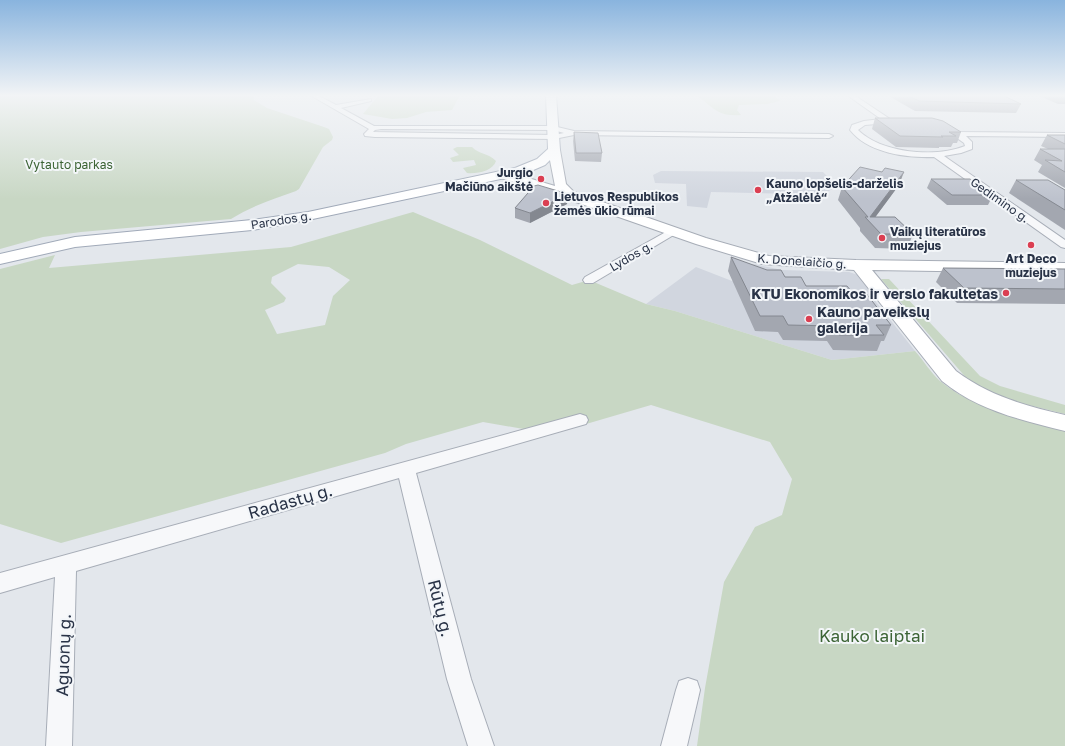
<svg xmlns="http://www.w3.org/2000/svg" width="1065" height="746" font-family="'Golos Text',sans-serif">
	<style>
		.built { fill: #d1d6df }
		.green { fill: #c8d7c4; fill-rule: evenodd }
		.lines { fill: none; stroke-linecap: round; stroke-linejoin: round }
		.street-casing { stroke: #a7adb7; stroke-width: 2 }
		.secondary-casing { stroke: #a7adb7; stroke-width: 2 }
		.primary-casing { stroke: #a1aab9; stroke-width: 2 }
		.street { fill: #f7f8fa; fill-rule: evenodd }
		.secondary { fill: #fff; fill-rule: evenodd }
		.primary { fill: #fff; fill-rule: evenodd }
		.wall { fill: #a3a7b0 }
		.shaded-wall { fill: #848890 }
		.building { fill: #bdc2cd; stroke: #848890 }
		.poi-dot { fill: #db3f52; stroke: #f3f6f9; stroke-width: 1.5 }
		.labels { text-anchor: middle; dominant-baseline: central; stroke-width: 4; stroke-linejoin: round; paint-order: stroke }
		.far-park-label { font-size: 12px; fill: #3c6435; stroke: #f3f6f9 }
		.far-poi-label { font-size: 12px; font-weight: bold; fill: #293347; stroke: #f3f6f9; text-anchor: start }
		.far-street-label { font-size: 12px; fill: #293347; stroke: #f3f6f9 }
		.poi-label { font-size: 14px; font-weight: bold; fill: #293347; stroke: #f3f6f9; text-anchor: end }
		.near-street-label { font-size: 17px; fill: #293347; stroke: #f3f6f9 }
		.near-park-label { font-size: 17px; fill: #3c6435; stroke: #f3f6f9 }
	</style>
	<rect width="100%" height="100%" fill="#e3e7ec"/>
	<g class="built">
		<path d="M661,171L823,172L835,184L834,188L827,192L796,194L711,192L707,208L687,206L686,184L655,183L653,175Z"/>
		<path d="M754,264L782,270L849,272L861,276L877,297L873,298L915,351L832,360L675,311L646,304L696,267L732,281Z"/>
	</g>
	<g class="green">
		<path d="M0,95H253L254,100L267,108L324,127L329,129L333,137L332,140L323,147L299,189L296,191C274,199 251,206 231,219L81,232L43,237L0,249Z"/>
		<path d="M390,95H460L452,110L426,112L407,118L392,119L363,114L378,96Z"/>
		<path d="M695,95H774L780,101L767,104L739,105L737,110L741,115C715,117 714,106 695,95Z"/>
		<path d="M457,147H472C478,154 489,153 496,161C493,171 477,174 467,173L463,168L476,165L474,160L453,162L450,158L459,155L453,149Z"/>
		<path d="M413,212L480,240L572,285L589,280L646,304L675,311L832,360L915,351C923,360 931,373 940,381C975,410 1023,418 1065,429V746H697L705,688L724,582L755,527L782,515L792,479L770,442L651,405L552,434L483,422L406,444L385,453L61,543L0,524V269L55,255L49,268L291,247ZM298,264L329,267L350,280L333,296L325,325L277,334L265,310L284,302L286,298L271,283L272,277Z"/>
		<path d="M881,279H889L980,376L1000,386L1065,405V414L1016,402L996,396L968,380Z"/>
	</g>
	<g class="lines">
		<defs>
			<g id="street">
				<path d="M310,95H317L336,105L371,99V101L341,108L374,126H553L574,131L829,134L833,136L829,138L574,135L554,139L375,137L365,136L364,134L369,129ZM381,129L553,130L564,133L554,135L373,132L375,130Z"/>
				<path d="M847,95H854L890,119L931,123L958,132L1065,133V137L966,136L972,142V149L961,153L944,156L1065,240V248L1061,247L934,157C906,158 868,153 850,130L852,125L864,121L881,119ZM888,123C914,125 943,126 964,143L965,146C935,158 881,153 858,130L865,125Z"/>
				<path d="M673,228L677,229L678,231L677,233L593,283H585L583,280L585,277Z"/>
				<path d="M580,414L586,416L588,420L586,424L416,473L471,679L494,746H468L447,679L399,478L76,571L72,746H46L55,577L0,593V573Z"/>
				<path d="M688,678L697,681L700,690L687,746H661L676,690L679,681Z"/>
			</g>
			<path id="secondary" d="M554,147L558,148L560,150L566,184L574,192L706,238L769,256L856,260L1065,263V273L872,270L956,371C989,396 1026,406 1065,415V431C1021,420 977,410 942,381L854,270L762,264L696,244L570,200L501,178L499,175L501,172L505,171L555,186L548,150L550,148Z"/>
			<path id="primary" d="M546,95H556L560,150L545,165L524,174L308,220L252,230L75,247L0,264V254L75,237L252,220L308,212L515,168L537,159L548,149Z"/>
		</defs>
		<use href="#street" class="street-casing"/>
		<use href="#secondary" class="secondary-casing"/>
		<use href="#primary" class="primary-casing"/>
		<use href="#street" class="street"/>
		<use href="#secondary" class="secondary"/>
		<use href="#primary" class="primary"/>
	</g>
	<g class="wall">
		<path d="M887,95H1002L1021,104L1016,113L915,111Z"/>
		<path d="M1037,95H1065V104H1058Z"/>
		<path d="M875,118L961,132L957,143H953L951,147H939V148L896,147L872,129Z"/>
		<path d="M574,132L602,153L601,162L575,161L573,141Z"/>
		<path d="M1047,135H1065V188L1038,172L1042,165L1034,160L1040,149H1048L1041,146Z"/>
		<path d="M931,179L993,195L988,205H947L927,188Z"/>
		<path d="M1016,180L1065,190V230L1009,193Z"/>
		<path d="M899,185L875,217L913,234L907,249L875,248L860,231V228L838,200L842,187Z"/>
		<path d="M568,194L567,204L530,223L515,218V208Z"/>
		<path d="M731,257L806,286L852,292L891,325L884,341H881L877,351L833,350L827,341L783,340L778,332L755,331L728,271Z"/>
		<path d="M943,268L1065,269V304L957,303L936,282Z"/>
	</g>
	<g class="shaded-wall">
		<path d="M904,172L899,185L871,223L870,217Z"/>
		<path d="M568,194L567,204L530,223V213Z"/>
	</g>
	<g class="building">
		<path d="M907,95H1002L1021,104L919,101Z"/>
		<path d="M875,118H932L943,121L961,132H949L956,136H941L943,137L900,136Z"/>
		<path d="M574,132L598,133L602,153H576Z"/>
		<path d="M1047,135H1065V144Z"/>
		<path d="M1040,149H1065V172L1045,160L1062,161Z"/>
		<path d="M860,167L882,172L885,168L904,172L870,217H895L913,234H881L865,217H868L842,187Z"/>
		<path d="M931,179H970L993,195H952Z"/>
		<path d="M1016,180H1048L1065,190V210Z"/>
		<path d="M538,185L568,194L530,213L515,208L534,186Z"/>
		<path d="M731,257L767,270H781L785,277H801L806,286H847L852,292H865L891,325H876L884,335H839L833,326L788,325L783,316H760Z"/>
		<path d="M943,268L1065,269V289L964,288Z"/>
	</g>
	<linearGradient id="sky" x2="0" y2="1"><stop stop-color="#89b4de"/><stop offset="0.48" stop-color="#f2f4f6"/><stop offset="1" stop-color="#f2f4f6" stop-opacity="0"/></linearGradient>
	<rect width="1065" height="199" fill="url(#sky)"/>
	<g class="poi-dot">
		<circle cx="541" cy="179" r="4"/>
		<circle cx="758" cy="190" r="4"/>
		<circle cx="546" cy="203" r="4"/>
		<circle cx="882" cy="238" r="4"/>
		<circle cx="1031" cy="245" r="4"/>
		<circle cx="1006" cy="293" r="4"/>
		<circle cx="809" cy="319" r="4"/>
	</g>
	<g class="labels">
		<g class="far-park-label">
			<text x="69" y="164">Vytauto parkas</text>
		</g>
		<g class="far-poi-label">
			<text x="533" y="172" text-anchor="end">Jurgio<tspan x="533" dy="14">Mačiūno aikštė</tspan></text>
			<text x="766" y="183">Kauno lopšelis-darželis<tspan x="766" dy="14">„Atžalėlė“</tspan></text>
			<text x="554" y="196">Lietuvos Respublikos<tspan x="554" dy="14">žemės ūkio rūmai</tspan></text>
			<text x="890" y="231">Vaikų literatūros<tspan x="890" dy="14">muziejus</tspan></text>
			<text x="1031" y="258" text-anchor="middle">Art Deco<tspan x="1031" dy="14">muziejus</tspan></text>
		</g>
		<g class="far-street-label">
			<text transform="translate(1000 200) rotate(35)">Gedimino g.</text>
			<text transform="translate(281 220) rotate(-9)">Parodos g.</text>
			<text transform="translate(631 256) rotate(-30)">Lydos g.</text>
			<text transform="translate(802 261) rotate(4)">K. Donelaičio g.</text>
		</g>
		<g class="poi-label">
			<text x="998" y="293">KTU Ekonomikos ir verslo fakultetas</text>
			<text x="817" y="311" text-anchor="start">Kauno paveikslų<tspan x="817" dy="16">galerija</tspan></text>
		</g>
		<g class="near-street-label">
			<text transform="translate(290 501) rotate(-16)">Radastų g.</text>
			<text transform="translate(441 608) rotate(76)">Rūtų g.</text>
			<text transform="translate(63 655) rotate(-88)">Aguonų g.</text>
		</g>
		<g class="near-park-label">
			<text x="872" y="635">Kauko laiptai</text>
		</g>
	</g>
</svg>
